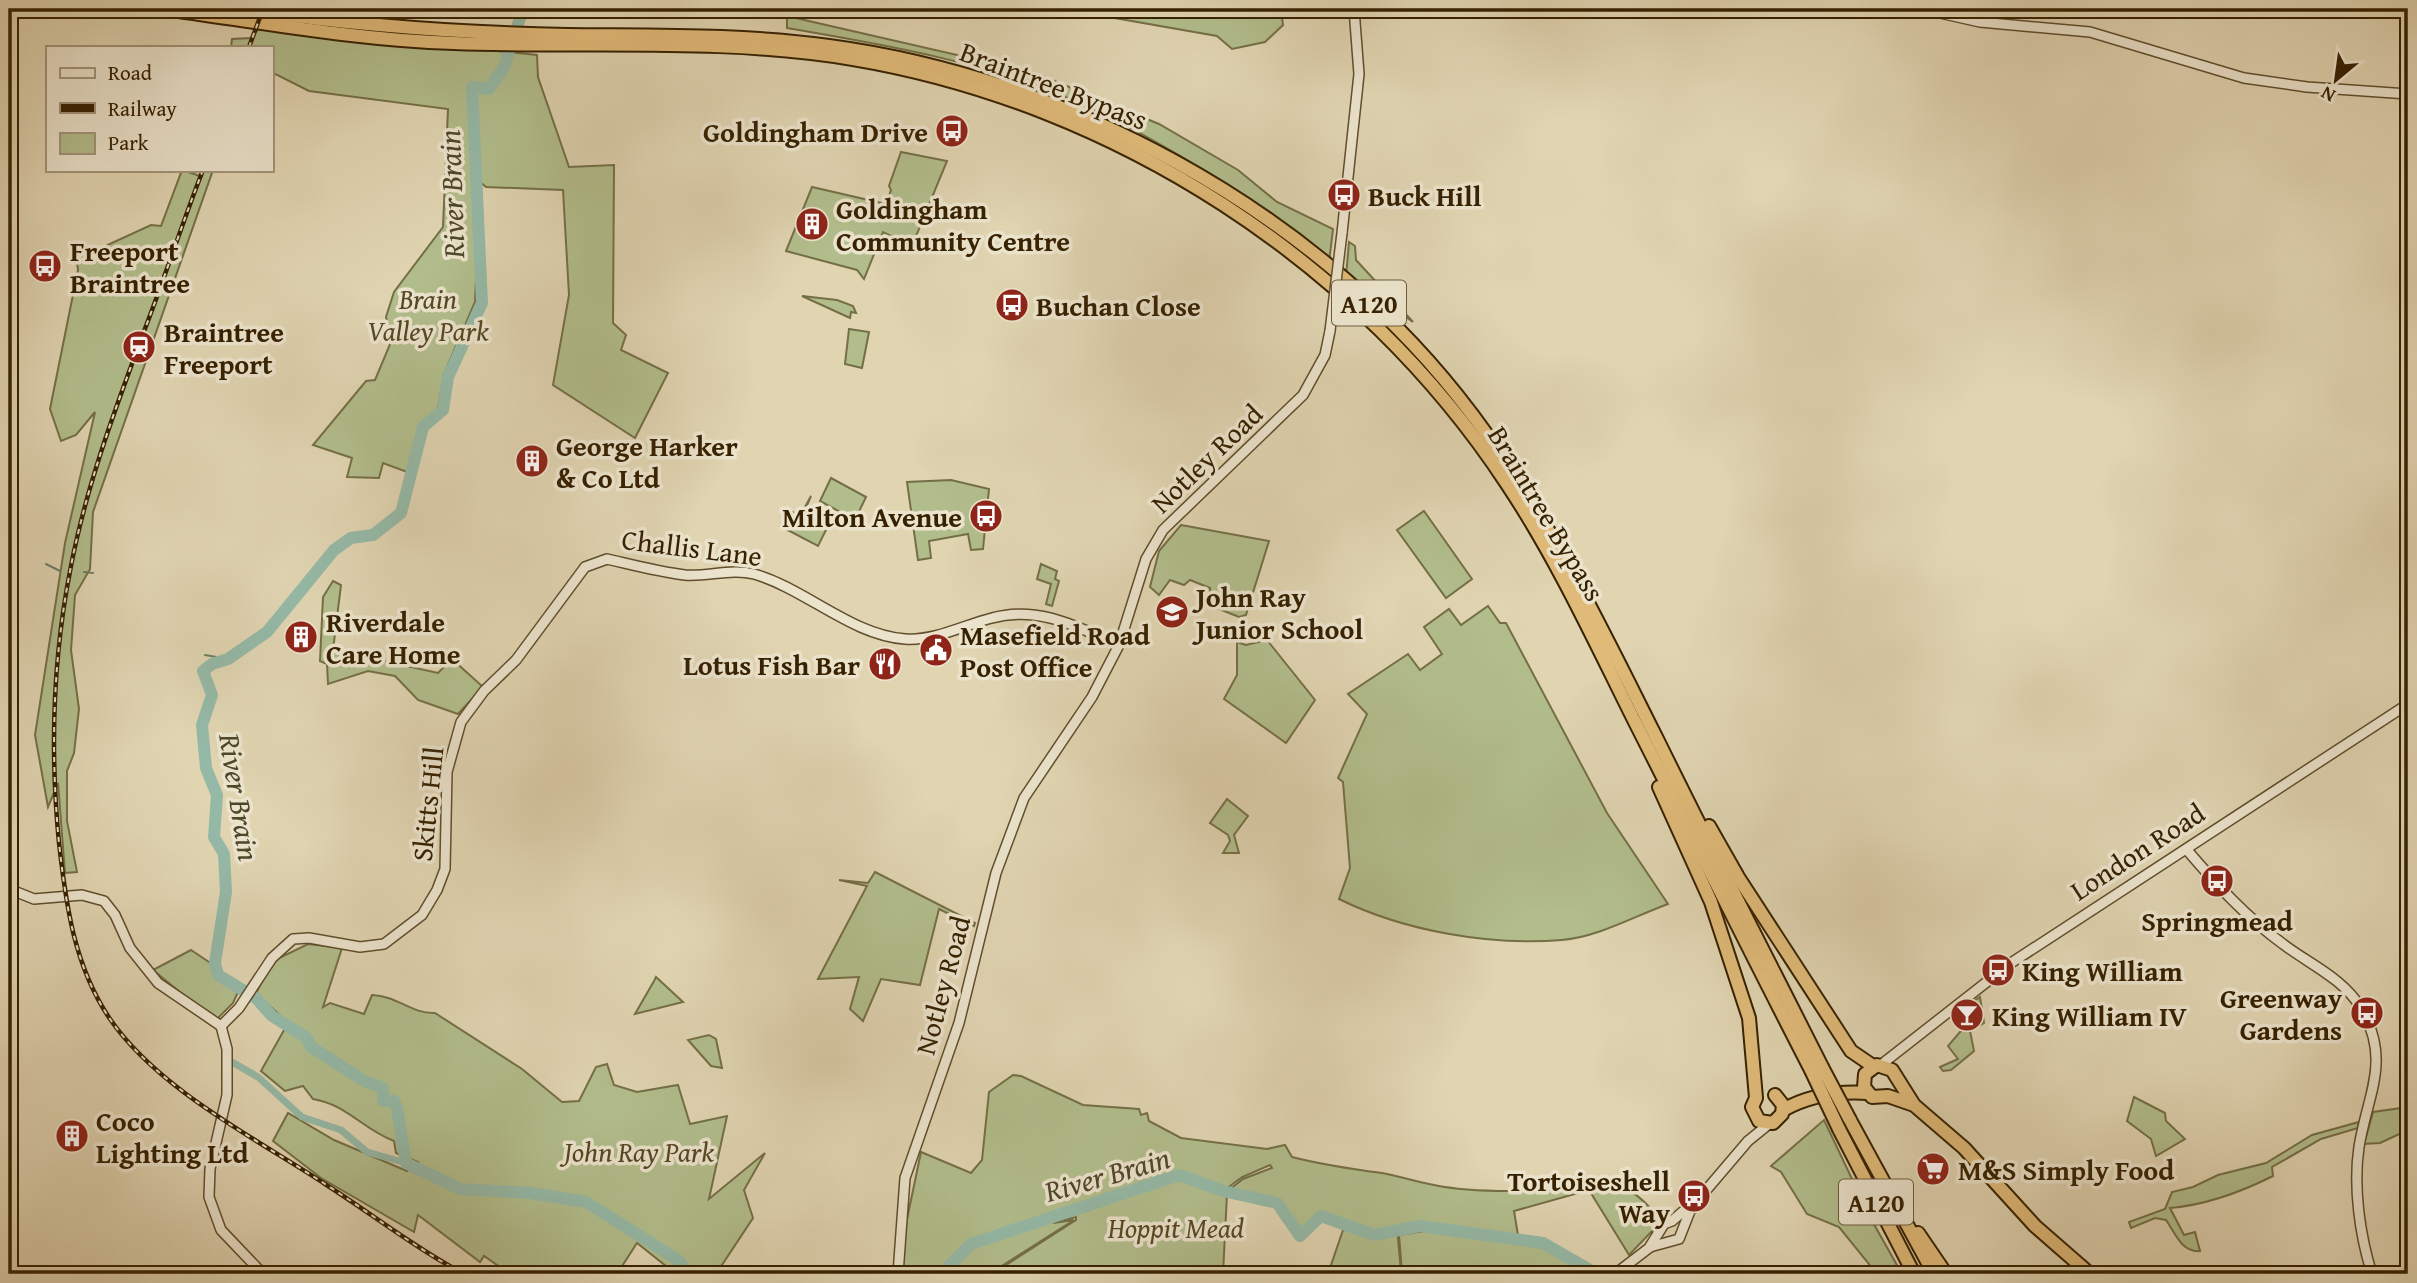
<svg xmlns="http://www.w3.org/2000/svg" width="2417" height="1283" font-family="'Gentium Book Plus',serif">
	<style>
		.green { fill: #b2bd8c; stroke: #746f46; stroke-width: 2 }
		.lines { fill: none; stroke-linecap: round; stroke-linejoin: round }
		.stream { stroke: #6f7c64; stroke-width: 2 }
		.canal { stroke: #95b9a7; stroke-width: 7 }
		.river { stroke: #95b9a7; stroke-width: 12 }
		.tertiary-casing { stroke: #604e2c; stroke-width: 12 }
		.trunk-casing { stroke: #362100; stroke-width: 16 }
		.tertiary { stroke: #ebe3cc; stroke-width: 9 }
		.trunk { stroke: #e0ba78; stroke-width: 12 }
		.rail-casing { stroke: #362100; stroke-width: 4.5 }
		.rail { stroke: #ebe3cc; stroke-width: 2; stroke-dasharray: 5; stroke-linecap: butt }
		.tertiary-bridge-casing { stroke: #604e2c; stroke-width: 12; stroke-linecap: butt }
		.trunk-bridge-casing { stroke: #362100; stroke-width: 16; stroke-linecap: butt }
		.tertiary-bridge { stroke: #ebe3cc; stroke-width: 9 }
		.trunk-bridge { stroke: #e0ba78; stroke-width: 12 }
		.labels { text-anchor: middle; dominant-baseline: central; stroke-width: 7; stroke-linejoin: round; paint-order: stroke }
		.shield { fill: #ebe3cc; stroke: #6c5b3d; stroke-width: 2 }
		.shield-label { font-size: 26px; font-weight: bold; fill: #362100 }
		.street-label { font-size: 28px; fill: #362100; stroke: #ebe3cc }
		.poi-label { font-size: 28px; font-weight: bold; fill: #362100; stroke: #ebe3cc; text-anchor: start }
		.park-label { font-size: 28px; font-style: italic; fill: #554823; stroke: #ebe3cc }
		.water-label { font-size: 30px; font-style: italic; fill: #4e472a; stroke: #ebe3cc }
	</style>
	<rect width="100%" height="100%" fill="#e0d4b1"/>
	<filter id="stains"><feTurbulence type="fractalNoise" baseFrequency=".00286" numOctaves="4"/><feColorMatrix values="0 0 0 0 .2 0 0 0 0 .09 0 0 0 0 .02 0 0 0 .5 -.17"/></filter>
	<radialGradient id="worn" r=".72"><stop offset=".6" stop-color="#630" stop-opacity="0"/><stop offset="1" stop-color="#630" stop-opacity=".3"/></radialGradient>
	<g class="green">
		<path d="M1063,9H1281L1283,25L1265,42L1232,49L1217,36Z"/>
		<path d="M787,16L1035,73L1159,124L1238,170L1277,202L1333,229L1329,262C1293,226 1253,201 1210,174C1169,149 1128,125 1084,105C991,63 887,45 787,28Z"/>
		<path d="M260,27L537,55L538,77L569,167L614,165L613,323L626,335L621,350L668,373L635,438L553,385L569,295L563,190L486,187L472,175L477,254L475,302L444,374L438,409L421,426L407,472L383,463L379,478L347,477L352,458L313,445L366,381L375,380L391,342L386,317L394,292L443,227L448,109L309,91L271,72V47H231L232,39L251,38Z"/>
		<path d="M901,152L947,161L912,246L883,232L864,279L857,270L786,251L812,187L886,204L891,190L889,186Z"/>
		<path d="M182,170L200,176L202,170H213L93,512L90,569L75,595L71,650L79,709L74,753L67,771V821L77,872L65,873L58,783L48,807L35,735L65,543L95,412L76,435L61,441L50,409L78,270L76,254H88L151,225L161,226Z"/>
		<path d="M1349,242L1355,246L1356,260L1413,322L1346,276Z"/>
		<path d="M802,296L837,300L853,306L856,313L851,312L850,318Z"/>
		<path d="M849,329L869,332L862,368L845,364Z"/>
		<path d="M831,478L866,497L855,520L820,501Z"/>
		<path d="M951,480L989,489L983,549L971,550L968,534L929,541L931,558L918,560L907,482Z"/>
		<path d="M811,496L802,517L826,530L818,546L780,526L789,510L800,516Z"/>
		<path d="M1424,511L1472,579L1446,598L1397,530Z"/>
		<path d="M1181,525L1269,541L1246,615L1239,617L1209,605L1210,588L1190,580L1184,585L1170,580L1159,595L1150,587L1159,551Z"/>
		<path d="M1041,564L1057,571L1055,579L1059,581L1052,606L1046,604L1051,584L1037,579Z"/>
		<path d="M333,581L341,585L333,650L438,673L452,659L483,687L458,714L418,700L395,676L368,671L328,684L327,664L320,661L323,597Z"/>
		<path d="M1488,606L1500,623H1506L1607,813L1668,904C1635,916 1598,937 1562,940C1490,946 1404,931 1339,899L1350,868L1343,782L1338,778L1367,714L1348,694L1408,654L1420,670L1442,654L1424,627L1449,609L1461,625Z"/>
		<path d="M1267,640L1315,700L1286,743L1224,699L1237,675V642L1246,645Z"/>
		<path d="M1227,799L1248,816L1234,835L1239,853H1223L1230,841L1228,835L1210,823Z"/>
		<path d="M875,872L975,923L974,926L939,909L920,985L881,979L863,1021L850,1009L859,977L818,979L867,886L839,880L868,883Z"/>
		<path d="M308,944L342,948L323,1007L330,1003L364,1014L372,995C398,996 411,1014 435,1013L522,1069L562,1102L579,1101L596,1067L607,1064L614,1085L637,1092L678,1085L690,1124L727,1116L709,1199L765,1153L744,1190L753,1218L716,1274H676L637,1243L617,1274H510L484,1256L480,1262L418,1215L414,1232L321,1178L273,1141L288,1113L334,1140L407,1171L418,1162L396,1153L394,1141C362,1129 348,1105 313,1099L303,1086L285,1091L261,1071L288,1023L256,993L273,961Z"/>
		<path d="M191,950L215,966L218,979L238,992L233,1003L219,1017L221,1026L153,970Z"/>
		<path d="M656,977L683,1002L635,1014L654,981Z"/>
		<path d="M1980,997L1984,1023L1970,1031L1974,1051L1951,1070L1943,1071L1940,1067L1958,1059L1948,1046L1972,1018L1973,1013L1967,1006Z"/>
		<path d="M709,1035L716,1039L722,1068L711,1066L688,1040Z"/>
		<path d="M1013,1075L1021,1076L1083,1105L1139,1109L1141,1115L1147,1113L1149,1121L1181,1138L1267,1149L1285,1145L1292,1157C1323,1165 1351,1169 1382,1173C1399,1176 1417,1182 1434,1185C1458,1190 1485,1191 1509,1191C1542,1192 1565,1172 1603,1179C1622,1182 1656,1205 1658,1225L1629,1255L1589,1190L1514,1211L1518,1235L1419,1223L1397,1227L1401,1272L1328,1274L1345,1224L1320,1215L1301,1233L1277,1201L1229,1190L1243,1179L1272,1168L1270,1165L1242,1177L1226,1189L1180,1173L971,1242L939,1274H902L906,1224L921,1152L971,1173L982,1160L989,1092Z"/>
		<path d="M2134,1097L2165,1113L2166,1121L2185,1139L2156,1156L2151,1139L2127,1121Z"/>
		<path d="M2408,1104V1130L2380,1143L2364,1144L2373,1112L2401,1108Z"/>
		<path d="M1824,1120L1871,1219L1902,1274H1877L1839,1227L1807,1214L1781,1172L1771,1166Z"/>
		<path d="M2359,1122L2358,1128L2321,1139L2272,1167L2273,1176C2241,1192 2206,1205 2170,1208L2184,1235L2195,1232L2200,1251C2182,1253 2175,1233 2166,1220L2155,1218L2131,1228L2129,1222L2165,1209L2172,1192L2193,1187L2218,1175L2266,1163L2312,1135Z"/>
		<path d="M1179,1175L1227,1194L1223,1274H992L1076,1220V1217L1053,1223L1074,1220L989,1274H944L973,1245L1089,1210Z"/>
		<path d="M1424,1231L1541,1247L1583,1271L1580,1274L1402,1273L1399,1235Z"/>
	</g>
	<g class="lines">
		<g class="stream">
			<path d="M46,564L60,571"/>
			<path d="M84,572L93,573"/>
			<path d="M205,655L228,659"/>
		</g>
		<path class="canal" d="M232,1062L258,1077L302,1117L341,1130L367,1152L406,1163"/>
		<g class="river">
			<path d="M523,9L504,67L489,89L472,87L482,303L448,377L443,410L423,427L401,513L373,535L351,538L334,550L267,632L228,659L212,664L203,671L212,695L202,725L206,768L217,795L214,837L224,854L226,892L215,963L218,975L256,998L272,1016L307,1038L310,1046L364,1081L383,1088V1101H394L397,1108L406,1163L460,1189L530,1193L586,1202L678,1260L689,1274"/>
			<path d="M941,1274L971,1244L1179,1175L1223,1191L1277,1203L1300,1236L1321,1216L1374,1235L1420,1226L1543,1243L1597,1274"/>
		</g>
		<defs>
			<g id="tertiary">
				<path d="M1922,9L1980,22L2090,32L2244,78L2307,87L2408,94"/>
				<path d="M1355,13L1368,9"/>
				<path d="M1342,233L1359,74L1354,9"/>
				<path d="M2187,850C2217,885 2246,917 2283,944C2309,964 2343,978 2361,1008C2392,1061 2367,1095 2359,1147C2353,1187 2360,1236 2372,1274"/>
				<path d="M9,889L34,899L82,895L104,901L115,915L130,948L158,983L221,1026"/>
				<path d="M221,1026L239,1008L272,958L293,939L309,938L360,947L384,944L422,915L437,890L445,869L447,772L461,722L484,691L516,660L585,567L607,559C633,565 659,572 685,575C707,577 732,568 754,574C806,589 851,635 905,639C935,641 964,625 992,618C1038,605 1078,627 1119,645"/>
				<path d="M221,1026L227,1049V1095L210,1169L209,1197L221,1230L263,1274"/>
				<path d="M1882,1064L2011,963L2408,704"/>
				<path d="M1650,1247L1679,1239L1692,1206"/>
				<path d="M898,1274L905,1178L959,1023L996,873L1024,798L1092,697L1119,645L1146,559L1163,530L1303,395L1325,355L1330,331"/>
				<path d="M1615,1274L1649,1248L1664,1224L1672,1221L1702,1195L1748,1141L1769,1124"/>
			</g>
			<g id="trunk">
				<path d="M164,9C260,22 357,40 454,43C586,48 722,37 853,59C1115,103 1361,262 1507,484C1557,559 1595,642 1635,722C1694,838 1751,954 1811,1070"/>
				<path d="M243,9C351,25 459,33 567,35C655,36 743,34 829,46C1067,78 1307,207 1457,395C1541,500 1597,620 1657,739C1711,849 1767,958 1822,1067"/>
				<path d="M1659,787L1711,902L1749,1018L1756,1098L1752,1107L1759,1121L1773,1123L1782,1114L1783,1105L1775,1095"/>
				<path d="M1709,826L1738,877L1851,1051L1873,1066"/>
				<path d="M1914,1105L1888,1096L1872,1097L1864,1087L1865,1074L1877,1065L1892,1070L1914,1105L1964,1148L2035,1226L2090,1274"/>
				<path d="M1783,1110C1808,1096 1839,1091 1868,1093"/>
				<path d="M1850,1120L1934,1274"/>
				<path d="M1839,1129L1914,1274"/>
				<path d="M1918,1233L1946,1274"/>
			</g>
		</defs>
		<use href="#tertiary" class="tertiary-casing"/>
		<use href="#trunk" class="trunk-casing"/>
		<use href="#tertiary" class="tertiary"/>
		<use href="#trunk" class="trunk"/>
		<defs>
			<g id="rail">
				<path d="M249,47L263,9"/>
				<path d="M203,170C183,221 166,274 146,326C117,404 87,483 71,566C53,656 50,751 59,843C66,905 74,966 110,1019C158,1089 255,1138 325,1184C372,1214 415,1248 464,1274"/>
			</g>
		</defs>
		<use href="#rail" class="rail-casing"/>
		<use href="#rail" class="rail"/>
		<defs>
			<path id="tertiary-bridge" d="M1330,331L1342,233"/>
			<g id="trunk-bridge">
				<path d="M1822,1067L1850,1120"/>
				<path d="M1811,1070L1839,1129"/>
			</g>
		</defs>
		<use href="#tertiary-bridge" class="tertiary-bridge-casing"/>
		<use href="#trunk-bridge" class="trunk-bridge-casing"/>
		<use href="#tertiary-bridge" class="tertiary-bridge"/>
		<use href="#trunk-bridge" class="trunk-bridge"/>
	</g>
	<defs>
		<symbol id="bus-disc" viewBox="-11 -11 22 22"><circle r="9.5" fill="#8f2418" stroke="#ebe3cc"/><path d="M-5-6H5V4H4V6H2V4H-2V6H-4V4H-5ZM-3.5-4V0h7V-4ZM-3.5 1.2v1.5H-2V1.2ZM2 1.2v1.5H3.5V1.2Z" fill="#fff"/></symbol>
		<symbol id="building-disc" viewBox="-11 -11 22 22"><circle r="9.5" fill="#8f2418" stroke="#ebe3cc"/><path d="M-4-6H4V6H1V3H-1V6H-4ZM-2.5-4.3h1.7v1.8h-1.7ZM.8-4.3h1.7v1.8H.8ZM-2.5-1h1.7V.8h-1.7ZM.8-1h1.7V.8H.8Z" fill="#fff"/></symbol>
		<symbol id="station-disc" viewBox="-11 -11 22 22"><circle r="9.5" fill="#8f2418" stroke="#ebe3cc"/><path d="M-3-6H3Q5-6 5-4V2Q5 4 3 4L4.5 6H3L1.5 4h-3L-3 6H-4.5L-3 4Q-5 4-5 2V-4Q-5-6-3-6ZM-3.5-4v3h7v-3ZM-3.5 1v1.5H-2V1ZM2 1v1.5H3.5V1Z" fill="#fff"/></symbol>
		<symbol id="school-disc" viewBox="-11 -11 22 22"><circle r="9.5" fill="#8f2418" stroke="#ebe3cc"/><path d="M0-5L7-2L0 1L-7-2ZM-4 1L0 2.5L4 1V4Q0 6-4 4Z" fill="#fff"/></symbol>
		<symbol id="civic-disc" viewBox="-11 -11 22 22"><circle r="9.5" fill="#8f2418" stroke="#ebe3cc"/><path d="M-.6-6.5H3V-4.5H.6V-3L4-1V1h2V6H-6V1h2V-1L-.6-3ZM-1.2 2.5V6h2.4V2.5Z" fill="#fff"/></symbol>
		<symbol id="restaurant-disc" viewBox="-11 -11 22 22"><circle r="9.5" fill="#8f2418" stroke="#ebe3cc"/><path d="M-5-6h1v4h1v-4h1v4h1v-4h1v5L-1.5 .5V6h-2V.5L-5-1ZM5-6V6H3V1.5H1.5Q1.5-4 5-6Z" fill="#fff"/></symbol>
		<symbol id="bar-disc" viewBox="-11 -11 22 22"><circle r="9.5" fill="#8f2418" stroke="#ebe3cc"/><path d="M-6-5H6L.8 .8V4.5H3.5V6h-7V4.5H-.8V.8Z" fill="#fff"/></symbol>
		<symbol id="supermarket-disc" viewBox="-11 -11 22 22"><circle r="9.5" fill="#8f2418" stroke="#ebe3cc"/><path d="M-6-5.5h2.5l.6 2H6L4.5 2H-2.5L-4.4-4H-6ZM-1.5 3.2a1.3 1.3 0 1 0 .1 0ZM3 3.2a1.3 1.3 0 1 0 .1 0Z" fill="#fff"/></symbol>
	</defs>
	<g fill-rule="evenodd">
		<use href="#bus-disc" x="933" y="112" width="38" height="38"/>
		<use href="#bus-disc" x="1325" y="176" width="38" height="38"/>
		<use href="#building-disc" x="793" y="205" width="38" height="38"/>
		<use href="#bus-disc" x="26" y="247" width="38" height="38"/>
		<use href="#bus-disc" x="993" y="286" width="38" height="38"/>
		<use href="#station-disc" x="120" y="328" width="38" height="38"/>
		<use href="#building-disc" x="513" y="442" width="38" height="38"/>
		<use href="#bus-disc" x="967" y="497" width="38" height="38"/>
		<use href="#school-disc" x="1153" y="593" width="38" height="38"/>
		<use href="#building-disc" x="282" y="618" width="38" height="38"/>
		<use href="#civic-disc" x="917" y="631" width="38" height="38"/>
		<use href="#restaurant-disc" x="866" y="645" width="38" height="38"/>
		<use href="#bus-disc" x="2198" y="862" width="38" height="38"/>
		<use href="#bus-disc" x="1979" y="951" width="38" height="38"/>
		<use href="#bus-disc" x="2348" y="994" width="38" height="38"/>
		<use href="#bar-disc" x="1948" y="996" width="38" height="38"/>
		<use href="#building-disc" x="53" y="1117" width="38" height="38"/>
		<use href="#supermarket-disc" x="1914" y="1150" width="38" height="38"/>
		<use href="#bus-disc" x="1675" y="1177" width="38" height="38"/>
	</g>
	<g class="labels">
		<g class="shield">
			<rect x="1332" y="280.5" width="74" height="45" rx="5"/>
			<rect x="1839" y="1179.5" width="74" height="45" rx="5"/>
		</g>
		<g class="shield-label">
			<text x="1369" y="303">A120</text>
			<text x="1876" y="1202">A120</text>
		</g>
		<g class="street-label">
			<text transform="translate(1054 85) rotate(21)">Braintree Bypass</text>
			<text transform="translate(1206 458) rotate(-44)">Notley Road</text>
			<text transform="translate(1547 513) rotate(59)">Braintree Bypass</text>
			<text transform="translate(692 547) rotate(7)">Challis Lane</text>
			<text transform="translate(427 804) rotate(-84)">Skitts Hill</text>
			<text transform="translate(2137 851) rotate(-33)">London Road</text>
			<text transform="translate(942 985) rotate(-75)">Notley Road</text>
		</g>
		<g class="poi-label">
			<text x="928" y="131" text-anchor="end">Goldingham Drive</text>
			<text x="1368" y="195">Buck Hill</text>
			<text x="836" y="208">Goldingham<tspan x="836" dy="32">Community Centre</tspan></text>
			<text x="70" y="250">Freeport<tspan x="70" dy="32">Braintree</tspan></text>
			<text x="1036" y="305">Buchan Close</text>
			<text x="164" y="331">Braintree<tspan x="164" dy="32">Freeport</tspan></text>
			<text x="556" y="445">George Harker<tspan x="556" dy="32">&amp; Co Ltd</tspan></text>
			<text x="962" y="516" text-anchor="end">Milton Avenue</text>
			<text x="1196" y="596">John Ray<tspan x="1196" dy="32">Junior School</tspan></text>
			<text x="326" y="621">Riverdale<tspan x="326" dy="32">Care Home</tspan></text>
			<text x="960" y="634">Masefield Road<tspan x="960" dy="32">Post Office</tspan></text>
			<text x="860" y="664" text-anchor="end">Lotus Fish Bar</text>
			<text x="2217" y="920" text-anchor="middle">Springmead</text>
			<text x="2022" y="970">King William</text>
			<text x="2342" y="997" text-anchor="end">Greenway<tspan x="2342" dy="32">Gardens</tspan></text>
			<text x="1992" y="1015">King William IV</text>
			<text x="96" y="1120">Coco<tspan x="96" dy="32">Lighting Ltd</tspan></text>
			<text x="1958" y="1169">M&amp;S Simply Food</text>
			<text x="1670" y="1180" text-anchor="end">Tortoiseshell<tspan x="1670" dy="32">Way</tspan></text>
		</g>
		<g class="park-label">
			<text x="428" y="298">Brain<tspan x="428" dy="32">Valley Park</tspan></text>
			<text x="639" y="1151">John Ray Park</text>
			<text x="1176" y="1227">Hoppit Mead</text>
		</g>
		<g class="water-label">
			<text transform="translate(451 194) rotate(-92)">River Brain</text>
			<text transform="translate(240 797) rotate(81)">River Brain</text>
			<text transform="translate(1107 1174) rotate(-16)">River Brain</text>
		</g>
	</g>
	<rect width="2417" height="1283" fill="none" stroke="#e0d4b1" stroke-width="35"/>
	<rect x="10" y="10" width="2396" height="1262" fill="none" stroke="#362100" stroke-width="3.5"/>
	<rect x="18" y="18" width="2382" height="1248" fill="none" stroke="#362100" stroke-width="2"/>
	<rect x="46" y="46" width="228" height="126" fill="#ebe3cc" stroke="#a3957a" stroke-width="2"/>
	<rect x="60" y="68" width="35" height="10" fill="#ebe3cc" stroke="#a3957a" stroke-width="2"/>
	<text x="108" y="80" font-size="21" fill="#362100">Road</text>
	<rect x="60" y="103" width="35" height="10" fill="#362100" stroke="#a3957a" stroke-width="2"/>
	<text x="108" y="116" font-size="21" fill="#362100">Railway</text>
	<rect x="60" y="133" width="35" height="21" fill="#b2bd8c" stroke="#a3957a" stroke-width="2"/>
	<text x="108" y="150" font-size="21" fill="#362100">Park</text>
	<g transform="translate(2336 80) rotate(209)" stroke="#ebe3cc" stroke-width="5" paint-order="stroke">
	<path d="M0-5L12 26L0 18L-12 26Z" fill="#362100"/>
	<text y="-10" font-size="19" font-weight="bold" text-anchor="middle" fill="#362100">N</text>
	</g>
	<rect width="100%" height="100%" filter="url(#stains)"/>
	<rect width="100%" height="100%" fill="url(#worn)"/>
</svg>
